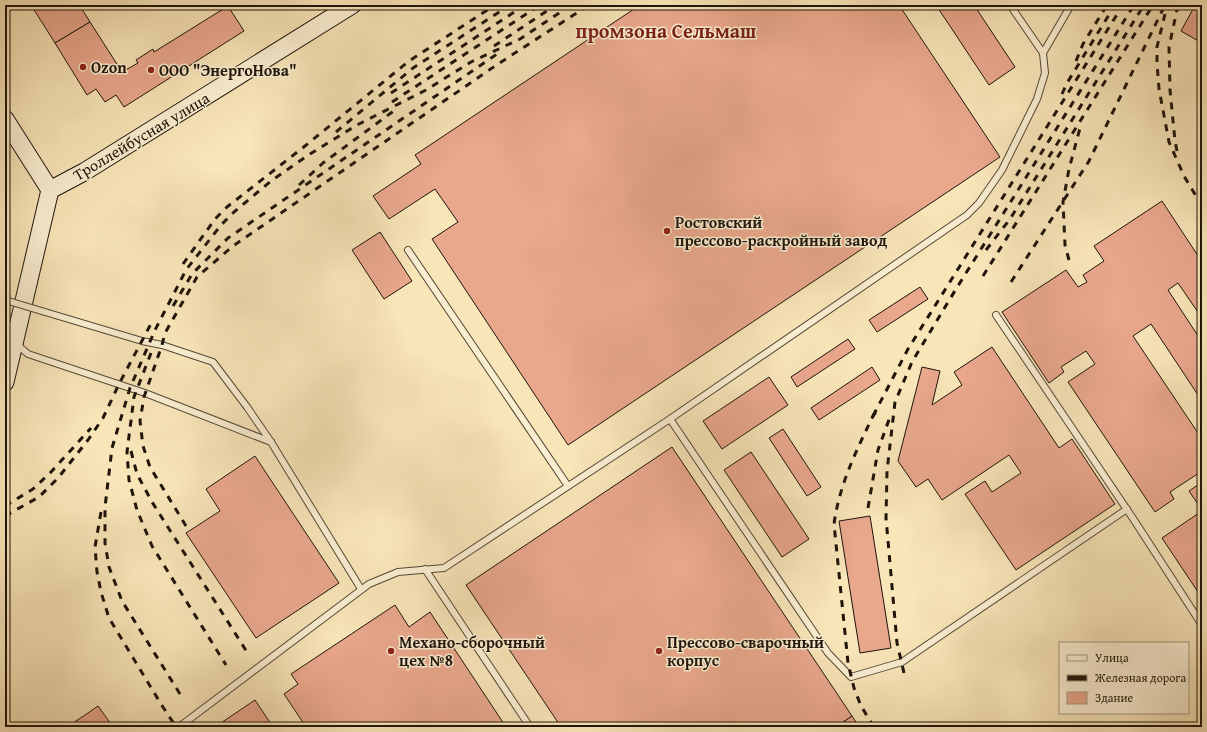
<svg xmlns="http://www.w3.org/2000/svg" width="1207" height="732" font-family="'Gentium Book Plus',serif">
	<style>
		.building { fill: #e9a78c; stroke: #1e140b }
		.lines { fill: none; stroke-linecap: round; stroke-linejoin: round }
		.service-casing { stroke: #544836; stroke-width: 8 }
		.secondary-casing { stroke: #1e140b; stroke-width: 19 }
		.service { stroke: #faeed1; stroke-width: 6 }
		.secondary { stroke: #faeed1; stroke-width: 17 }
		.rail { stroke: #1e140b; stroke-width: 3; stroke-dasharray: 7 7; stroke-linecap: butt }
		.service-bridge-casing { stroke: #544836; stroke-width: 8; stroke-linecap: butt }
		.service-bridge { stroke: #faeed1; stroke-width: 6 }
		.poi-dot { fill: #8f2418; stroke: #faeed1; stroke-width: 1.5 }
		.labels { text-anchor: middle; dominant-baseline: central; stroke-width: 3; stroke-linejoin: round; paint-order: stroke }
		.poi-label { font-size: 16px; font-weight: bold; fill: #1e140b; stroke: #faeed1; text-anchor: start }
		.street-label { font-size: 16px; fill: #1e140b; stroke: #faeed1 }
		.district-label { font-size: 20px; font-weight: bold; fill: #7a1f14; stroke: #faeed1 }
	</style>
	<rect width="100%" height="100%" fill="#f8e5b8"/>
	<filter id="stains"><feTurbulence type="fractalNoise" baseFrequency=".005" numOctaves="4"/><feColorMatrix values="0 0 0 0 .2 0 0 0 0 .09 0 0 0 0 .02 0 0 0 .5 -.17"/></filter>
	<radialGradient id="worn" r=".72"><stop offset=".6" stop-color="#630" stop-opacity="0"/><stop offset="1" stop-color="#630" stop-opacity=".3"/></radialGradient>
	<g class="building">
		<path d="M31,5H81L80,6L90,22L55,43Z"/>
		<path d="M640,5H899L1000,157L568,445L432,239L458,222L435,189L389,219L373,196L421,164L415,155Z"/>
		<path d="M936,5H974L1015,67L989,85Z"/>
		<path d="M1191,5H1202V43L1181,31L1193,9L1189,7Z"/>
		<path d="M228,6L244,31L124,107L116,95L105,102L96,89L87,95L55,43L90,22L122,72L138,63L136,60L153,49L154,52Z"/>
		<path d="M1162,201L1202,262V318L1178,283L1168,290L1202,342V401L1151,324L1133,336L1202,439V471L1170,492L1174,499L1155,512L1068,382L1095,364L1086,351L1061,367L1064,372L1049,383L1002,312L1066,270L1078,287L1087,282L1083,275L1104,261L1094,246Z"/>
		<path d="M380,232L412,281L384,299L352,250Z"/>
		<path d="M920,287L928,299L877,332L869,320Z"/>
		<path d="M848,339L855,349L797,387L791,377Z"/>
		<path d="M992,347L1059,448L1072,439L1115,504L1016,570L965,494L985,481L992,492L1021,473L1009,455L942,500L928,479L916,487L898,461L922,367L940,371L932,405L962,385L954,372Z"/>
		<path d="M872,367L880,380L819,420L811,408Z"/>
		<path d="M769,377L788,405L722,449L703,421Z"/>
		<path d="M783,429L821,487L807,496L769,438Z"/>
		<path d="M672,447L852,716L836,727H561L466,585Z"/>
		<path d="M751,452L809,539L782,557L724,470Z"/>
		<path d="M255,456L339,583L256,638L186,533L220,511L206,489Z"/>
		<path d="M1202,482V510L1189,491Z"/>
		<path d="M1202,511V598L1162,538Z"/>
		<path d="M870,516L891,648L860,653L839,521Z"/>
		<path d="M395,605L409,627L430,612L506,727H306L284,694L298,684L291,674Z"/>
		<path d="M255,700L273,727H215Z"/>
		<path d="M98,706L113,727H67L88,713Z"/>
		<path d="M852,716L859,727H836Z"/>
	</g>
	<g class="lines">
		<defs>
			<g id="service">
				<path d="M1043,53L1071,5"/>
				<path d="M408,250L568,486"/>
				<path d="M45,312L142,341L162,345L213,362L247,407L271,442L361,589"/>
				<path d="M996,315L1134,520L1202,625"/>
				<path d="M5,339L15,343L28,354L145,393L271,442"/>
				<path d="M670,419L967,215L979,203L1002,170L1037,99L1045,73L1043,53L1010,5"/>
				<path d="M425,569L530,727"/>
				<path d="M179,727L369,584L398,572L444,568L670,419L828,653L851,677L902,662L1127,509"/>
			</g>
			<g id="secondary">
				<path d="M5,119L50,190"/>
				<path d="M50,190L84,172L352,5"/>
				<path d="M5,382L50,190"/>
			</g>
		</defs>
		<use href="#service" class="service-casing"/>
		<use href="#secondary" class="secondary-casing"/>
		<use href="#service" class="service"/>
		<use href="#secondary" class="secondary"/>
		<g class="rail">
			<path d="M1165,14L1157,47V63L1159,89L1169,142L1184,176L1202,206"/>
			<path d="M494,46L556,5"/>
			<path d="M1076,61L1083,44L1107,5"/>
			<path d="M391,93L525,5"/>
			<path d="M1062,94L1067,83L1115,5"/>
			<path d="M392,102L540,5"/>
			<path d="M336,132L413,68L510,5"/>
			<path d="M1177,151L1175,141L1170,90L1169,47L1178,5"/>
			<path d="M299,185L323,163L395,110"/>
			<path d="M986,250L1010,219L1144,5"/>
			<path d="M1069,260L1065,245L1063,202L1069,169L1080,128"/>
			<path d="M183,264L215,219L227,207L305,146L409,61L495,5"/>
			<path d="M983,276L1153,5"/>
			<path d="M1011,282L1089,161L1165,5"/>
			<path d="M173,306L192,274L228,238L500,52"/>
			<path d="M151,353L134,397L127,452L129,480L137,510L152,546L226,665"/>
			<path d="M873,416L908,349L1123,5"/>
			<path d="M131,451L137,474L152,502L247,652"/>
			<path d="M5,506L33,489L51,472L91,428"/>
			<path d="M868,508L878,450L890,417"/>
			<path d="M101,512L95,547L97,572L101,592L109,618L161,704L176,727"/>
			<path d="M5,516L39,497L58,478L88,440L103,418L119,384L153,320"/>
			<path d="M186,526L150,467L143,446L140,421L144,397L162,345L165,333L197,277L233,246L498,64L589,5"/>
			<path d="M904,673L897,643L886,518L887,471L895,402L912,362L956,289L1134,5"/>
			<path d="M180,694L122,601L109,567L105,543V507L112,448L130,388L155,330L186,270L221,225L234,212L271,181L310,154L357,125L426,90L471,62L520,39L571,5"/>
			<path d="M874,727L861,706L854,688L848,663L834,524C839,486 856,451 873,416L876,412"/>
		</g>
		<defs>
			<path id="service-bridge" d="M5,300L45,312"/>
		</defs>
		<use href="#service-bridge" class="service-bridge-casing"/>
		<use href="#service-bridge" class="service-bridge"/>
	</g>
	<g class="poi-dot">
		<circle cx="83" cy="67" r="4"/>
		<circle cx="151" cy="70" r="4"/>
		<circle cx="667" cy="231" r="4"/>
		<circle cx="391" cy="651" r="4"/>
		<circle cx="659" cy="651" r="4"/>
	</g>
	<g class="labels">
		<g class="poi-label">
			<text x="91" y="67">Ozon</text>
			<text x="159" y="70">ООО "ЭнергоНова"</text>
			<text x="675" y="222">Ростовский<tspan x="675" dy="18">прессово-раскройный завод</tspan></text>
			<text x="399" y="642">Механо-сборочный<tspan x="399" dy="18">цех №8</tspan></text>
			<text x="667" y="642">Прессово-сварочный<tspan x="667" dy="18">корпус</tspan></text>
		</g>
		<g class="street-label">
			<text transform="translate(141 136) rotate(-31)">Троллейбусная улица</text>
		</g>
		<g class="district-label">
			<text x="666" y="30">промзона Сельмаш</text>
		</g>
	</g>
	<rect width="1207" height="732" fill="none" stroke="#f8e5b8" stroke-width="20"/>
	<rect x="6" y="6" width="1195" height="720" fill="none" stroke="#1e140b" stroke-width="2"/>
	<rect x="10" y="10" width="1187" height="712" fill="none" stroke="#1e140b"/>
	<rect x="1059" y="642" width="130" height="72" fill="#faeed1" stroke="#a29782"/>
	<rect x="1067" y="655" width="20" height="6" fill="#faeed1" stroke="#a29782"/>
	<text x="1095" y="662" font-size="12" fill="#1e140b">Улица</text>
	<rect x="1067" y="675" width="20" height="6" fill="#1e140b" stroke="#a29782"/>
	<text x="1095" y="682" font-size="12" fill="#1e140b">Железная дорога</text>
	<rect x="1067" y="692" width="20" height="12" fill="#e9a78c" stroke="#a29782"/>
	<text x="1095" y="702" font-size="12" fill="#1e140b">Здание</text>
	<rect width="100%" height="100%" filter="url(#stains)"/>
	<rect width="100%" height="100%" fill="url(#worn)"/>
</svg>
